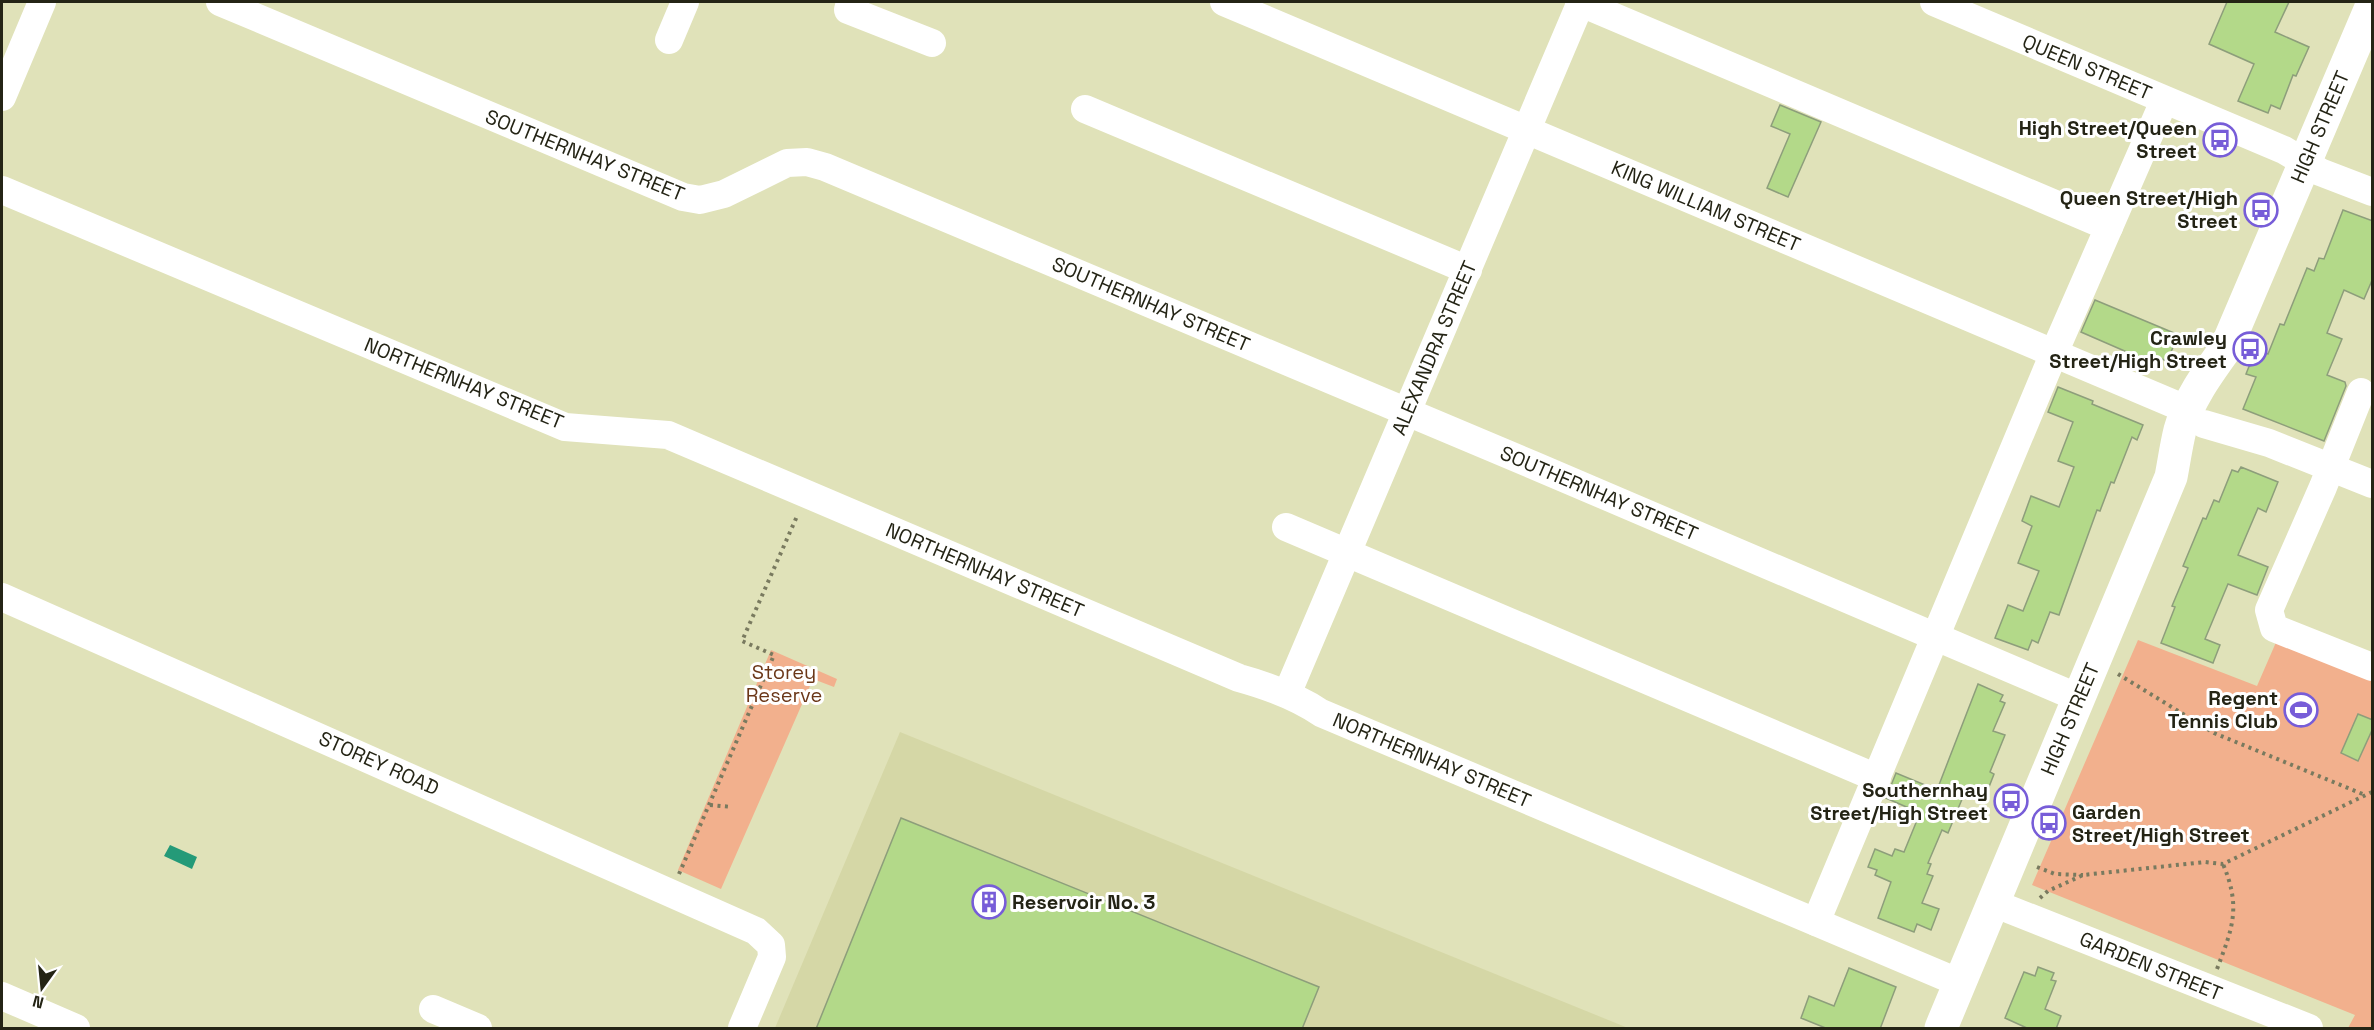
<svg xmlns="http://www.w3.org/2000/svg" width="2374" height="1030" font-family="'Space Grotesk',sans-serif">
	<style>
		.built { fill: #d5d7a6 }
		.green { fill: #f2b08d }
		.water { fill: #249a78 }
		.building { fill: #b3d989; stroke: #8d9e7b; stroke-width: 1.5 }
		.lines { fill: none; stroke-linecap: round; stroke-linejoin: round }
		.path { stroke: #797a5f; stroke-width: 4; stroke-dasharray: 3 4.5; stroke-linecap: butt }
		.minor { stroke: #fff; stroke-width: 28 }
		.major { stroke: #fff; stroke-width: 33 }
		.labels { text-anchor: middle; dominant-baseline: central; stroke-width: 6; stroke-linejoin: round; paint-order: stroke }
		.street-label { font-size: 20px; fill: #242415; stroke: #fff }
		.poi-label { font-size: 20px; font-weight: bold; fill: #242415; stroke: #fff; text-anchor: end }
		.park-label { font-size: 20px; fill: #6b3718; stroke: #fff }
	</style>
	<rect width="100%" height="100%" fill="#e0e2b9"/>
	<path class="built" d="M900,732L1628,1028H775Z"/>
	<g class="green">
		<path d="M2138,640L2257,686L2277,640L2372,680V1028H2348L2355,1015L2032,885Z"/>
		<path d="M771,650L837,679L834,687L813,679L721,889L678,870Z"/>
	</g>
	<path class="water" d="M170,845L197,857L192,869L164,856Z"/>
	<g class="building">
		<path d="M2227,2H2289L2275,32L2309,47L2296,76L2293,75L2280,109L2271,105L2268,113L2238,101L2254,64L2209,44Z"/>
		<path d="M1780,105L1821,122L1788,197L1767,188L1790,134L1771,126Z"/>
		<path d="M2343,210L2373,221V278L2364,299L2344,290L2327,333L2342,339L2327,375L2345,382L2346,386L2324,441L2243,409L2256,377L2246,374L2256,349L2268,354L2280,324L2284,325L2307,268L2314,271L2319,258L2324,259Z"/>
		<path d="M2095,300L2174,333L2170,344L2174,345L2167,361L2162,359L2159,366L2081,332Z"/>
		<path d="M2058,387L2093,401L2092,404L2143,425L2137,440L2132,437L2114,483L2111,482L2100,511L2097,510L2059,615L2050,612L2038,643L2032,640L2028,650L1995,638L2008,605L2023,611L2039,571L2018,563L2032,526L2022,521L2031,496L2059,507L2074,467L2058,461L2073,422L2048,412Z"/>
		<path d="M2241,467L2278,482L2266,512L2258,508L2238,555L2268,567L2257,595L2228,584L2205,639L2220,645L2213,663L2161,643L2175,607L2172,606L2188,568L2183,566L2203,518L2206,519L2214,500L2219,502L2232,470L2238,472Z"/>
		<path d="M1978,684L2003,695L2000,701L2005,703L1993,731L2005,735L1990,772L1994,774L1987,792L1980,789L1977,797L1965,792L1948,833L1942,830L1928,863L1931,864L1927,874L1933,876L1922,903L1939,909L1931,930L1917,924L1914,932L1878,918L1891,882L1875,875L1877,870L1868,867L1875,849L1892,856L1895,849L1904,852L1920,813L1886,798L1896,773L1937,790Z"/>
		<path d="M2358,714L2373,720V728L2358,761L2341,753Z"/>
		<path d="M901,818L1319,987L1302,1029H816Z"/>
		<path d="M2038,967L2054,973L2051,980L2056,981L2045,1009L2061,1016L2056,1029H2029L2005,1018L2024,972L2035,976Z"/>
		<path d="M1849,968L1896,987L1880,1029H1828L1801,1018L1809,996L1834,1006Z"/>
	</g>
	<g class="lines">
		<g class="path">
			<path d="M2118,674L2214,733L2365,795"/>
			<path d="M710,805L732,807"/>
			<path d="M2037,867L2055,874L2083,875"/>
			<path d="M679,874L774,655L742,641L798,514"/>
			<path d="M2040,898L2048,891L2083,875L2205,862L2223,864L2372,792"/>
			<path d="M2217,969C2233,927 2241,907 2223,864"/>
		</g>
		<g class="minor">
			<path d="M220,2L683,197L700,200L724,194L787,163L807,162L825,167L1533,465L2079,698"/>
			<path d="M850,2L848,10L932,43"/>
			<path d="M1224,2L2188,410"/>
			<path d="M1579,2L2109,227"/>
			<path d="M1934,2L2284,150L2320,172L2372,192"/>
			<path d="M669,40L685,2"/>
			<path d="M2,97L42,2"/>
			<path d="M1085,109L1468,270"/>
			<path d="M2,190L565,427L668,435L1239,678C1268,686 1296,696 1321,713L1960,983"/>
			<path d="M2361,392L2323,487L2269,610L2274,628L2372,667"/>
			<path d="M2204,424L2269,443L2372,484"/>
			<path d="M1286,527L1877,778"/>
			<path d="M2,597L756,931L771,945L772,957L742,1028"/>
			<path d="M1287,694L1581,2"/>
			<path d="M1993,903L2309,1028"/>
			<path d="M1816,922L2054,353L2164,101"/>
			<path d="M2,996L76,1028"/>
			<path d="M433,1009L478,1028"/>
		</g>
		<path class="major" d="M1941,1028L2171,477C2174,462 2176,446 2180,430C2188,400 2208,373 2226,348L2372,5"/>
	</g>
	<defs>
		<symbol id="bus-ring" viewBox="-11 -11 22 22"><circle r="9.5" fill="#fff" stroke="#775dd8" stroke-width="1.5"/><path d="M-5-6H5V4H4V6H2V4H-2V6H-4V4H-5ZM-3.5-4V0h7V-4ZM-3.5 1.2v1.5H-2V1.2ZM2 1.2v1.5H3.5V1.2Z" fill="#775dd8"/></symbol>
		<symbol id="stadium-ring" viewBox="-11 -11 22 22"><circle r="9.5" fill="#fff" stroke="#775dd8" stroke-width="1.5"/><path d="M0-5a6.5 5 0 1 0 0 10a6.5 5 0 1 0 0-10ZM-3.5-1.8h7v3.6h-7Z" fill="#775dd8"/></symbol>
		<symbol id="building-ring" viewBox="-11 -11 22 22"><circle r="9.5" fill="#fff" stroke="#775dd8" stroke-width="1.5"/><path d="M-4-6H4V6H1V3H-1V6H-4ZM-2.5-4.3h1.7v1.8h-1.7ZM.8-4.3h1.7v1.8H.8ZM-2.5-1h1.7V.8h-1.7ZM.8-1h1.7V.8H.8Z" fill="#775dd8"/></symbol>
	</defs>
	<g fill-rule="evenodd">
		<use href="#bus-ring" x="2201" y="121" width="38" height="38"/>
		<use href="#bus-ring" x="2242" y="191" width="38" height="38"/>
		<use href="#bus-ring" x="2231" y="330" width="38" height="38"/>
		<use href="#stadium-ring" x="2282" y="691" width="38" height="38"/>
		<use href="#bus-ring" x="1992" y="782" width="38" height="38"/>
		<use href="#bus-ring" x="2030" y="804" width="38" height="38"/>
		<use href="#building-ring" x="970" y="883" width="38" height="38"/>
	</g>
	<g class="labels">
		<g class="street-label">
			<text transform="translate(2087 67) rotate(23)">QUEEN STREET</text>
			<text transform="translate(2320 127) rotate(-67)">HIGH STREET</text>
			<text transform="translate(585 155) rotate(22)">SOUTHERNHAY STREET</text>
			<text transform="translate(1706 206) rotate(23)">KING WILLIAM STREET</text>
			<text transform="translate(1151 304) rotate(23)">SOUTHERNHAY STREET</text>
			<text transform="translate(1434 348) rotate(-67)">ALEXANDRA STREET</text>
			<text transform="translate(464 383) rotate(22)">NORTHERNHAY STREET</text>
			<text transform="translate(1599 493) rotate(23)">SOUTHERNHAY STREET</text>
			<text transform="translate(985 570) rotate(23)">NORTHERNHAY STREET</text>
			<text transform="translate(2070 719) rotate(-67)">HIGH STREET</text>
			<text transform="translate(1432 760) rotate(23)">NORTHERNHAY STREET</text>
			<text transform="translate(379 763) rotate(24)">STOREY ROAD</text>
			<text transform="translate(2151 966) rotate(22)">GARDEN STREET</text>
		</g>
		<g class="poi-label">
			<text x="2197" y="128">High Street/Queen<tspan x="2197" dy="23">Street</tspan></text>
			<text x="2238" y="198">Queen Street/High<tspan x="2238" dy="23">Street</tspan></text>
			<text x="2227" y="338">Crawley<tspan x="2227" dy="23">Street/High Street</tspan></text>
			<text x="2278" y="698">Regent<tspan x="2278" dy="23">Tennis Club</tspan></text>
			<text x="1988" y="790">Southernhay<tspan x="1988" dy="23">Street/High Street</tspan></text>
			<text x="2072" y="812" text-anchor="start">Garden<tspan x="2072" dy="23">Street/High Street</tspan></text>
			<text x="1012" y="902" text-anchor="start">Reservoir No. 3</text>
		</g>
		<g class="park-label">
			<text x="784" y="672">Storey<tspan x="784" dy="23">Reserve</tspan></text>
		</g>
	</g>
	<rect width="2374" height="1030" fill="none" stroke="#242415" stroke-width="6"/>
	<g transform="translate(42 988) rotate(195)" stroke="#ffffff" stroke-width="4.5" paint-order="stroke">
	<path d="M0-4.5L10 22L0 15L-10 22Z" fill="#242415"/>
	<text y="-9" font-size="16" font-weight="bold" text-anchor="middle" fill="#242415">N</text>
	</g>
</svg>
